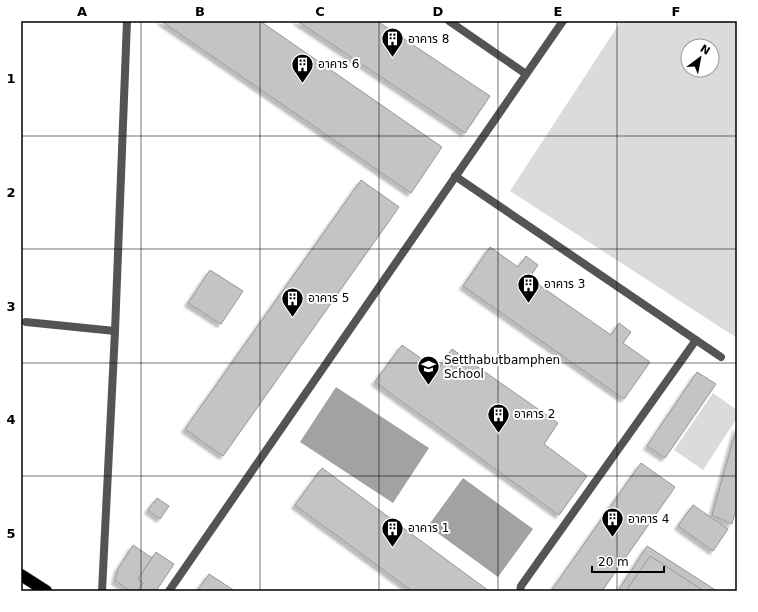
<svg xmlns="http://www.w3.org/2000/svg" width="758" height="612" font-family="'DejaVu Sans','Noto Sans Thai',sans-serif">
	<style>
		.green { fill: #dbdbdb; fill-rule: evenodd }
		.water { fill: #a2a2a2 }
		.building { fill: #c4c4c4; stroke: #989898; filter: url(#shadow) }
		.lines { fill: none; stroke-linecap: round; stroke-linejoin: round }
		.highway-casing { stroke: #dbdbdb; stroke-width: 13 }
		.lane { stroke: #545454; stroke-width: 8 }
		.street { stroke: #545454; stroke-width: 8 }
		.highway { stroke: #000; stroke-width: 12 }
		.grid { fill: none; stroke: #000; stroke-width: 1; stroke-opacity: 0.55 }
		.labels { text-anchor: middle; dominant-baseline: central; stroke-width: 4; stroke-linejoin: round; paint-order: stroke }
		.poi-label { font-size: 12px; fill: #000; stroke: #fff; text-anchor: start }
		.neatline { fill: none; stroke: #000; stroke-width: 1.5 }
		.grid-label { font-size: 13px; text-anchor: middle; font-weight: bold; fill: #000 }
	</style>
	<defs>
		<filter id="shadow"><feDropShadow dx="-3.5" dy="3.5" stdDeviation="1" flood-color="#0004"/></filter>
	</defs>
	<rect width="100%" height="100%" fill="#fff"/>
	<g class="green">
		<path d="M621,21H737V338L510,191ZM688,46H712V70H688Z"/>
		<path d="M713,393L737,410V418L703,470L674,450Z"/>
	</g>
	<g class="water">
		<path d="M336,387L429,448L393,503L300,442Z"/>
		<path d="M463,478L533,529L498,577L428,526Z"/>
	</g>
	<g class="building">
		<path d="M161,21H260L442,147L411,193Z"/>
		<path d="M297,21H377L490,96L465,133Z"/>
		<path d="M361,180L399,207L223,456L185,429Z"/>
		<path d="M490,247L518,267L526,256L538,265L529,278L611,335L619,323L631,332L623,343L650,362L624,399L463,286Z"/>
		<path d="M210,270L243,291L221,324L188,303Z"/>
		<path d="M402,345L438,370L452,349L558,423L544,444L587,476L559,515L375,382Z"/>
		<path d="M697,372L716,384L665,458L647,446Z"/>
		<path d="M737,426V506L732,524L712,515Z"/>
		<path d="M641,463L675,487L602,591H551Z"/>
		<path d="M322,468L489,591H412L295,505Z"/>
		<path d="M157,498L169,506L160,519L148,510Z"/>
		<path d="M693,505L728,529L713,551L678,526Z"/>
		<path d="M133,545L152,558L138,579L143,583L137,591H131L115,581L118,569Z"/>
		<path d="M647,546L717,591H618Z"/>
		<path d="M156,552L174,564L156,591H137L143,583L138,579Z"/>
		<path d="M650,556L704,591H626Z"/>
		<path d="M209,574L235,591H197Z"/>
	</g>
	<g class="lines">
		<defs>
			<path id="highway" d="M21,575L46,591"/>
		</defs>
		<use href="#highway" class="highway-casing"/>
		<g class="lane">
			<path d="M449,21L526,74"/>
			<path d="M455,176L721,357"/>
			<path d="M169,591L563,21"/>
			<path d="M520,591L521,586L696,340"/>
		</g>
		<g class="street">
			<path d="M26,322L115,331"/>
			<path d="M102,591L115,331L127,21"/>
		</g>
		<use href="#highway" class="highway"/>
	</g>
	<path class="grid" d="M141,21V591M260,21V591M379,21V591M498,21V591M617,21V591M21,136H737M21,249H737M21,363H737M21,476H737"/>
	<defs>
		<symbol id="building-pin" viewBox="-11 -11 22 30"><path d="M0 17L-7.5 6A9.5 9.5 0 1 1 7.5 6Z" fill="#000" stroke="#fff"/><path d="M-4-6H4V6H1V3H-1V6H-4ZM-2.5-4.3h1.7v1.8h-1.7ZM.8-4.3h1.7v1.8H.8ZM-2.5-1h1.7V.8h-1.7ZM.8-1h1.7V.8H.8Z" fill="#fff"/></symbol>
		<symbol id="school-pin" viewBox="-11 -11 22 30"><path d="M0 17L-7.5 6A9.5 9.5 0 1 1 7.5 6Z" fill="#000" stroke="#fff"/><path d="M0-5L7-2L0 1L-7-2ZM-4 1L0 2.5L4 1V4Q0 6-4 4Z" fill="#fff"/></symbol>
	</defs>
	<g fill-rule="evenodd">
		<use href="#building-pin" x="380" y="26" width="25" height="34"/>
		<use href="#building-pin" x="290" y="52" width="25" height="34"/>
		<use href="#building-pin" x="516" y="272" width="25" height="34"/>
		<use href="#building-pin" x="280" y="286" width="25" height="34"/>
		<use href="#school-pin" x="416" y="354" width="25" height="34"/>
		<use href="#building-pin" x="486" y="402" width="25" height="34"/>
		<use href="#building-pin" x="600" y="506" width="25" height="34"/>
		<use href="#building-pin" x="380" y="516" width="25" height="34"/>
	</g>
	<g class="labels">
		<g class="poi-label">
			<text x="408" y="39">อาคาร 8</text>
			<text x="318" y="64">อาคาร 6</text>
			<text x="544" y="284">อาคาร 3</text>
			<text x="308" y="298">อาคาร 5</text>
			<text x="444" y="360">Setthabutbamphen<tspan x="444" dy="14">School</tspan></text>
			<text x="514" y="414">อาคาร 2</text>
			<text x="628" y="519">อาคาร 4</text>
			<text x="408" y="528">อาคาร 1</text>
		</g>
	</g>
	<rect width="758" height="612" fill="none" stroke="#ffffff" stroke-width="44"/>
	<g transform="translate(700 58) rotate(32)"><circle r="19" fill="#ffffff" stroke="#999999"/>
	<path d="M0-3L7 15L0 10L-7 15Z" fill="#000000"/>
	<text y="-6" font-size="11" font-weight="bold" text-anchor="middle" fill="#000000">N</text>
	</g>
	<path d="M592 566v6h72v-6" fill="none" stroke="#000000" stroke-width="2"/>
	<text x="598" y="566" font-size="12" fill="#000000" stroke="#ffffff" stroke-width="3" paint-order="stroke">20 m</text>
	<rect x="22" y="22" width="714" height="568" class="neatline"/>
	<g class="grid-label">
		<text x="82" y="16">A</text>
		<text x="200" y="16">B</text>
		<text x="320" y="16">C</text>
		<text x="438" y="16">D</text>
		<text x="558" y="16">E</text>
		<text x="676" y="16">F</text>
		<text x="11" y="83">1</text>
		<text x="11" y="197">2</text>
		<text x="11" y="311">3</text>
		<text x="11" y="424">4</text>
		<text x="11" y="538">5</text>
	</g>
</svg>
